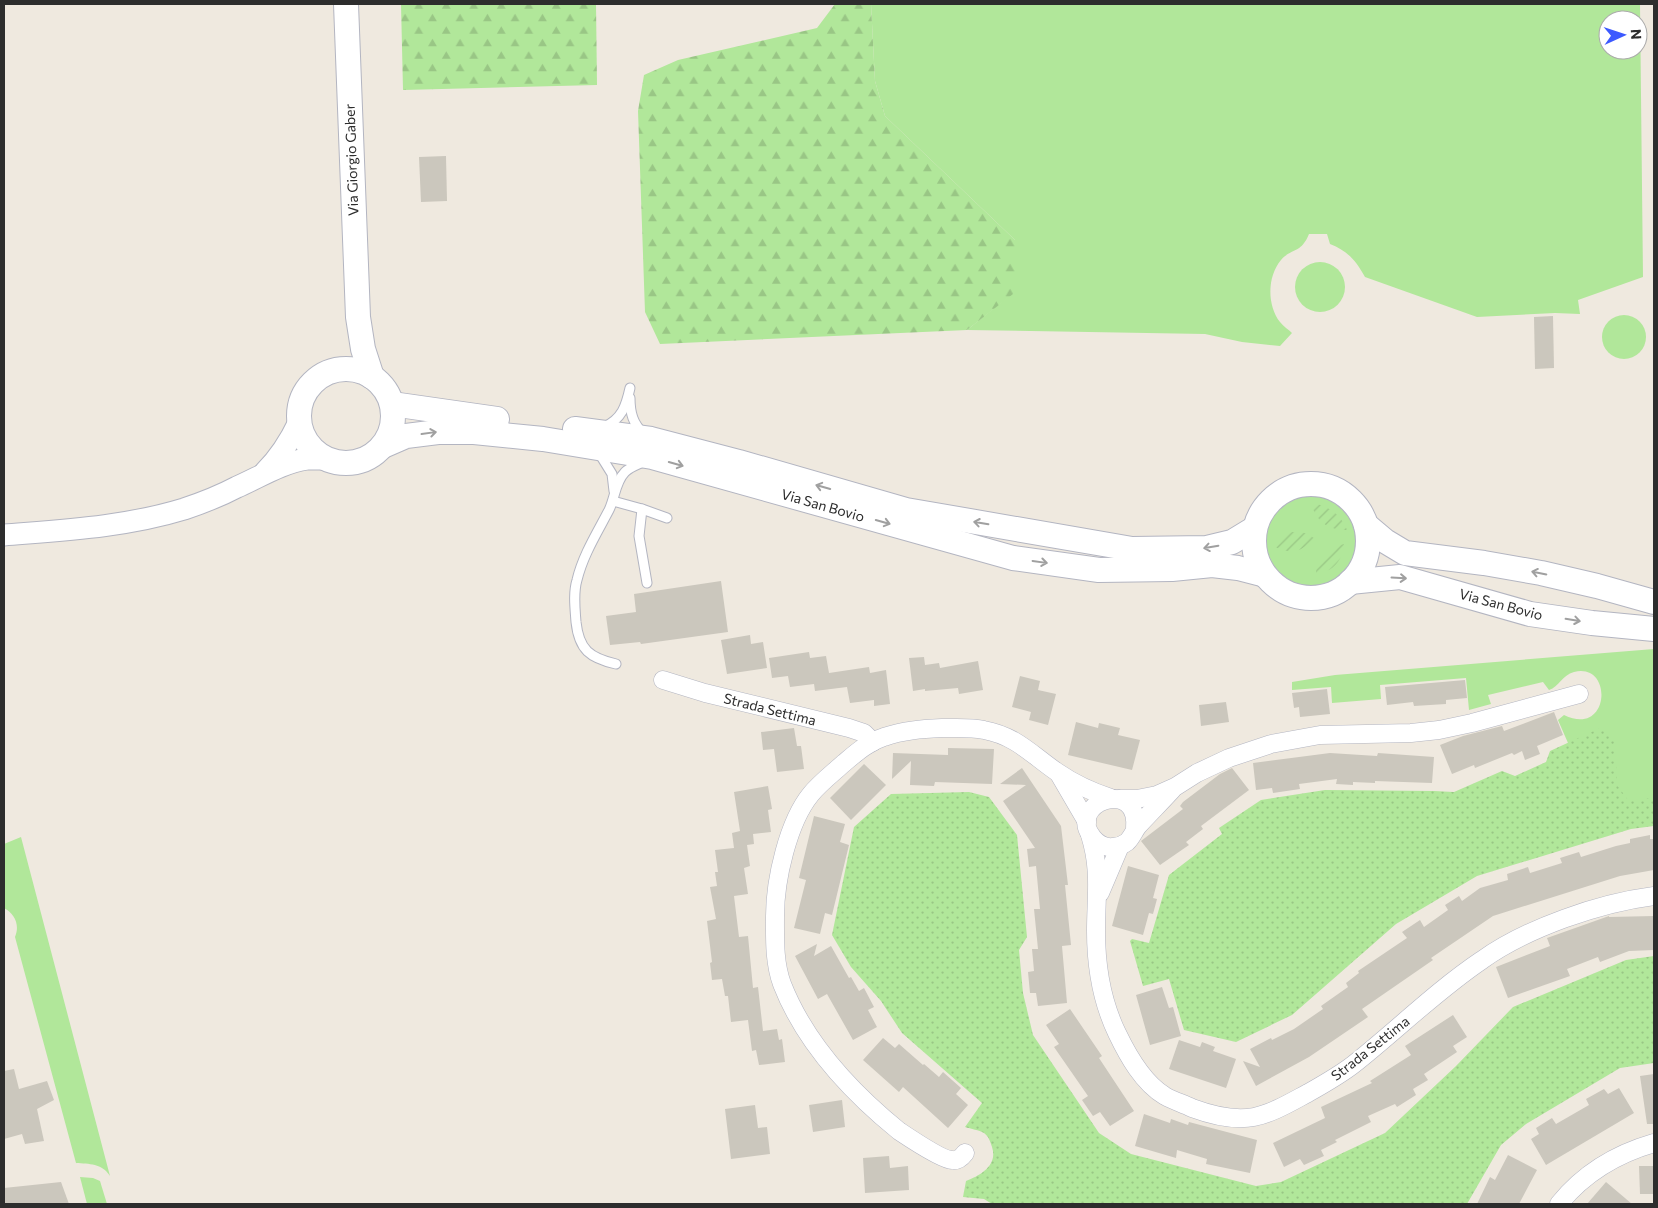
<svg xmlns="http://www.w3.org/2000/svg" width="1658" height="1208" font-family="Commissioner,sans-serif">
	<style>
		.grass { fill: #b1e79a; fill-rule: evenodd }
		.forest { fill: url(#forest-firs) }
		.park { fill: url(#park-dots) }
		.garden { fill: url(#garden-furrows) }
		.building { fill: #cbc7bd }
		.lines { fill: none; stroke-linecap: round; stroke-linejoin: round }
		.service-casing { stroke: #b3b5c1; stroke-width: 11 }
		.minor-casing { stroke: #b3b5c1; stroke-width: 19 }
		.tertiary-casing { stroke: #b3b5c1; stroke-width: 23 }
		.secondary-casing { stroke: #b3b5c1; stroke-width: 26 }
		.service { stroke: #fff; stroke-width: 9 }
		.minor { stroke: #fff; stroke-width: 18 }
		.tertiary { stroke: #fff; stroke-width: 21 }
		.secondary { stroke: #fff; stroke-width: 24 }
		.oneway { stroke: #a0a0a0 }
		.labels { text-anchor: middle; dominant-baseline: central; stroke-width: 4; stroke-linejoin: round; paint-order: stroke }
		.street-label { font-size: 14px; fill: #2d2d2d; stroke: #fff }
	</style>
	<defs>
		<pattern id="forest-firs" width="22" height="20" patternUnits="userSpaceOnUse" patternTransform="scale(1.25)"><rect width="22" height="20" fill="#b1e79a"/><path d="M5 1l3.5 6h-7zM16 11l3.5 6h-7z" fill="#99c685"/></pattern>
		<pattern id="park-dots" width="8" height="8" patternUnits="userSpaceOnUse" patternTransform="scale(1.25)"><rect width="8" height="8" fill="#b1e79a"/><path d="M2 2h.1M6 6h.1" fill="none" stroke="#99c685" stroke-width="1.8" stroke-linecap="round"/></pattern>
		<pattern id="garden-furrows" width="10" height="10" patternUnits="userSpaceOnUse" patternTransform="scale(1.25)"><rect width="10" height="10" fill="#b1e79a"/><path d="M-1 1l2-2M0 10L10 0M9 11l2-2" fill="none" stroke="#99c685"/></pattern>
	</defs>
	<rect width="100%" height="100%" fill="#efe9df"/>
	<g class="grass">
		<path d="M871,4H1640L1643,277L1578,300L1580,314L1555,313L1477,317L1365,277C1356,261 1348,251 1330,244L1327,234H1309C1301,254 1291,248 1281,260C1267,277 1267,305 1280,322C1283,326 1289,330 1292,333L1280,346L1242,342L1205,334L967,330L1013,293L1015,240L885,116L875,81ZM1608,20H1638V50H1608Z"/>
		<circle cx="1320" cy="287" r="25"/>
		<circle cx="1624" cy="337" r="22"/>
		<circle cx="1311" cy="541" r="49"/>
		<path d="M1654,649V802L1614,804L1568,743L1558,720L1564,715C1610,738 1614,662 1574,672C1562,675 1559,687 1549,690L1543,682L1488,695L1491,704L1469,710L1466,678L1380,685L1381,699L1332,703L1331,687L1292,690V682L1335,675Z"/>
		<path d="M21,837L110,1176C102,1163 89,1164 76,1163L15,937C20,925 15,914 4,908V844Z"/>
		<path d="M80,1177L93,1178L100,1181L107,1204H87Z"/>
	</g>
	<g class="forest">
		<path d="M401,4H596L597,85L403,90Z"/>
		<path d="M835,4H871L875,81L885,116L1015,240L1020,277L1013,294L967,330L660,344L645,312L638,111L644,75L678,60L817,28Z"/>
	</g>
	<g class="park">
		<path d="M1600,728L1615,736L1617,785L1628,800L1654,798V826L1631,829L1477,876L1396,924L1292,1015L1236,1042L1184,1030L1169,979L1143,986L1130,941L1132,939L1149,943L1169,875L1222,834L1219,828L1261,800L1325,790L1434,791L1454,792L1502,771L1515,776L1546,762L1550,751Z"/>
		<path d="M969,792L989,797L1017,835L1027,937L1019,950L1023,993L1033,1035L1099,1133L1131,1154L1256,1186L1281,1182L1385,1133L1456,1066L1513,1007L1626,960L1654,956V1063L1620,1068L1526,1124L1501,1145L1467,1204H992L984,1199L963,1197L966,1181C981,1175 998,1165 992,1147C990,1141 989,1137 984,1133C979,1130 971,1129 965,1127L982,1103L902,1033L881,1001L851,967L832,935L854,827L891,794Z"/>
	</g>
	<g class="garden">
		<path d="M1313,503C1329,506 1341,515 1347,530C1328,530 1317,522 1311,504Z"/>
		<path d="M1292,532L1305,533L1314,538C1301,553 1291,555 1273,546L1283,536Z"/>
		<path d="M1344,544C1342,561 1334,571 1316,574C1316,557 1329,548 1344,544Z"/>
	</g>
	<g class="building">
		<path d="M446,156L447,201L421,202L419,157Z"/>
		<path d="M1553,316L1554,368L1535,369L1534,317Z"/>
		<path d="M721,581L728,632L641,644L640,642L610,645L606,616L636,612L634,594Z"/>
		<path d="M750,635L751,644L763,642L767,668L727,674L721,640Z"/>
		<path d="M809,652L810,658L826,656L829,673L869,667L870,673L886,670L890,704L874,706V700L850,703L847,687L815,691L814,684L790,687L788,676L772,678L769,658Z"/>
		<path d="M924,657L925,665L939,663L940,668L978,661L983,690L959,694L958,688L925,691V689L913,691L909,658Z"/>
		<path d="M1020,676L1040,681L1038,690L1056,694L1048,725L1029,720L1031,712L1012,707Z"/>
		<path d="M1465,680L1467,698L1446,700V704L1414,706L1413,702L1387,705L1385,687Z"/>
		<path d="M1327,689L1330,714L1300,717L1299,707L1294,708L1292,693Z"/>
		<path d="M1226,702L1229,722L1201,726L1199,705Z"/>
		<path d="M1554,712L1563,735L1537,746L1540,754L1525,760L1522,751L1514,755L1512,753L1475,768L1474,765L1452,774L1440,745L1463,736L1502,726L1504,731Z"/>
		<path d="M1076,722L1098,728L1099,723L1120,728L1118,735L1140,740L1132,770L1068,755Z"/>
		<path d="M794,728L797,746H801L804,769L777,772L774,749L763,750L761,732Z"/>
		<path d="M948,748L994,749L992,784L935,782L934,786L910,785L911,761L892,779L893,753L948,755Z"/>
		<path d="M1330,753L1377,756L1378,753L1434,757L1432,783L1375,781V783L1353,782V785L1336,784L1337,779L1299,784L1300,789L1273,793L1272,788L1256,790L1253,763Z"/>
		<path d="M864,764L886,785L851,820L830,798Z"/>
		<path d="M1022,768L1061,826L1068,885H1065L1071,945L1062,946L1067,1003L1038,1006L1036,993H1030L1028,972L1034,971L1032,949H1038L1034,909H1040L1036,866L1029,867L1027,849L1035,848L1003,801L1026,785L1000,784Z"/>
		<path d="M1232,768L1249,790L1201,826L1203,829L1186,842L1189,845L1160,865L1141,841L1183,809L1180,806L1183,802L1220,774Z"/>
		<path d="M768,786L772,809L768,810L771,832L753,834L754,844L747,845L750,866L744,868L748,894L734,896L739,937L748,936L753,988L758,987L763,1031L777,1029L779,1040L782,1039L785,1062L759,1065L756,1050L752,1051L748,1020L731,1022L728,996H725L722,979L712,980L710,963L712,962L707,921L716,919L710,887L717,886L715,872H718L715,850L734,848L732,833L740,831L734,792Z"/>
		<path d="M814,816L845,824L840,842L849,845L832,915L825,913L820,934L794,928L806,880L799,878Z"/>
		<path d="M1650,835V839H1654V870L1620,876L1493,916L1431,958L1433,960L1362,1009L1368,1017L1309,1057L1256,1086L1243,1061L1260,1067L1250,1049L1271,1038L1272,1040L1294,1029L1323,1009L1321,1006L1348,987L1346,983L1359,973L1358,971L1407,938L1402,932L1420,920L1424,927L1448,910L1445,905L1459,896L1462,901L1480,888L1508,880L1507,874L1528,867L1530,873L1562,863L1560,858L1579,852L1581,857L1616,846L1630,843V839Z"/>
		<path d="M1128,866L1159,875L1153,898L1157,899L1153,914L1149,913L1143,935L1112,926Z"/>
		<path d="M1609,916V917L1654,916V950L1629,951L1600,962L1598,957L1567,969L1570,976L1508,998L1496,967L1550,946L1547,938Z"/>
		<path d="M817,944L814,956L831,946L849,978L851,977L859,991L864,988L874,1007L868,1010L877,1027L853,1040L827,994L818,999L795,956Z"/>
		<path d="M1162,987L1169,1008L1173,1007L1181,1036L1150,1045L1136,995Z"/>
		<path d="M1070,1009L1102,1056L1099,1058L1134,1111L1110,1126L1100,1112L1093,1116L1082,1100L1088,1096L1054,1047L1059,1044L1046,1025Z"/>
		<path d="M1453,1015L1467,1037L1453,1046L1457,1052L1424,1074L1428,1080L1413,1089L1416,1095L1397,1107L1395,1104L1368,1116L1371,1122L1335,1140L1337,1142L1321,1150L1324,1156L1304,1165L1300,1159L1284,1167L1273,1143L1325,1118L1321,1107L1372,1083L1370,1081L1411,1055L1405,1046Z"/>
		<path d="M883,1038L895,1048L899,1044L923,1065L924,1064L939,1077L943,1072L961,1088L956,1094L968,1105L948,1128L903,1087L899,1092L863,1060Z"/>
		<path d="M1179,1040L1200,1047L1202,1042L1215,1047L1213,1051L1236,1059L1226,1088L1169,1069Z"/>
		<path d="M14,1069L19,1089L47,1081L54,1100L37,1109L44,1141L25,1144L22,1134L4,1139V1071Z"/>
		<path d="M1654,1074V1124H1647L1640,1076Z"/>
		<path d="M1619,1088L1634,1113L1546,1165L1531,1139L1539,1134L1536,1128L1552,1118L1556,1124L1589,1105L1586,1099L1604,1089L1608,1094Z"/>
		<path d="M842,1100L845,1127L813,1132L809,1105Z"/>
		<path d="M755,1105L758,1128L767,1127L770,1154L731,1159L725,1109Z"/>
		<path d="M1144,1114L1170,1123L1171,1119L1188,1125L1189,1122L1257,1140L1250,1173L1206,1164L1207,1159L1177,1150L1176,1158L1135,1146Z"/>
		<path d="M1508,1155L1537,1170L1519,1204H1477L1490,1177L1495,1180Z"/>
		<path d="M889,1156L890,1168L908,1166L909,1190L865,1193L863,1158Z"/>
		<path d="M1639,1166H1654V1194H1640Z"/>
		<path d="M61,1182L69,1204H4V1188Z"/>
		<path d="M1606,1182L1632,1204H1587Z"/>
	</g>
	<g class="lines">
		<defs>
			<g id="service">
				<path d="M630,398C630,413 633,424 644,434"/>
				<path d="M604,427C622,419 626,406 630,388"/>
				<path d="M599,453L612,474L614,491"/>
				<path d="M613,501L642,509L667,518"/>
				<path d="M642,509L639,536L647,583"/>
				<path d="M616,664C590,658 579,650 576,622C575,608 573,593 577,580C583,555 597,533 609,510C615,498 615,482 625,472C630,467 639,464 645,461"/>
			</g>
			<g id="minor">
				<path d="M663,680L705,693L849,728L864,733L873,742"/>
				<path d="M1059,774L1087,822"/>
				<path d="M1119,799H1137L1157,795L1175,787L1197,773L1229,758L1271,744L1320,735L1411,733L1439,730L1472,723L1579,694"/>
				<path d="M1135,829C1140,775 1064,804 1093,838C1098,844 1105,848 1113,847C1118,847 1123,845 1127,842C1132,837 1134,831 1138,826C1149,814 1161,802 1172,790"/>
				<path d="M1090,835C1101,870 1096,896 1096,931C1096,966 1102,1002 1117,1033C1128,1056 1143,1083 1165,1096C1174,1101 1184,1104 1192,1108C1211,1115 1234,1121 1254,1117C1273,1113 1291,1102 1308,1093C1324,1084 1340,1075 1354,1064C1397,1030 1436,991 1482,960C1527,928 1599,903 1654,896"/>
				<path d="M1100,893L1120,846"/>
				<path d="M965,1153C962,1157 958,1161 952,1160C942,1160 908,1137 899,1131C851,1092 805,1043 782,984C774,962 775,939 775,916C775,880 788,822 811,794C820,783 833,773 844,763C856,753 868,742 884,737C903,730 924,729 943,728C957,728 971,727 984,730C1016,736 1031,754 1057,772C1073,783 1092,792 1111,798"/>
				<path d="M1559,1204C1584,1173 1616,1154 1654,1143"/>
			</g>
			<g id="tertiary">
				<path d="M265,472C280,457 290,441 299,422"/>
				<path d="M4,535C65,530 125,527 184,509C202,503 220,496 237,487C260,477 281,463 307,459C313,459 320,459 326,459"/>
			</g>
			<g id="secondary">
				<path d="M346,4L358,317L363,349L372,377"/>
				<circle cx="346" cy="416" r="47"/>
				<path d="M392,404L497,419"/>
				<path d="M575,429L651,439L739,462L906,510L1132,549L1207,548L1232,542L1255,528"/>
				<path d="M383,446L406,436L438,432H474L543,439L652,457L1013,558L1099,570L1172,569L1212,565L1238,568L1265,575"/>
				<circle cx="1311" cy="541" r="57"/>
				<path d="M1366,525L1385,541L1405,553L1484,563L1541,573L1597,586L1654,602"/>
				<path d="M1350,582L1400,577L1530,614L1592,623L1654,629"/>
			</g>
		</defs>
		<use href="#service" class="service-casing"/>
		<use href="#minor" class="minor-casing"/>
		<use href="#tertiary" class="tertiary-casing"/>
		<use href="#secondary" class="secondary-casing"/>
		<use href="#service" class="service"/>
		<use href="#minor" class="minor"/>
		<use href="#tertiary" class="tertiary"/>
		<use href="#secondary" class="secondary"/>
	</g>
	<defs><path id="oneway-shaft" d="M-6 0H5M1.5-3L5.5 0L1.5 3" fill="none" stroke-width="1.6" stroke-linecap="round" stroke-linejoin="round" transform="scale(1.25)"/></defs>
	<g class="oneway">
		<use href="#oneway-shaft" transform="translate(429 433) rotate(-8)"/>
		<use href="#oneway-shaft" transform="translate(676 464) rotate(16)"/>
		<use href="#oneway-shaft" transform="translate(823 487) rotate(-164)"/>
		<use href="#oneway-shaft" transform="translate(883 522) rotate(16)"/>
		<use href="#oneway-shaft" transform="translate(981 523) rotate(-171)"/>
		<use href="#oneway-shaft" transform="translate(1211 547) rotate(170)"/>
		<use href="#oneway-shaft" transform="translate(1040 562) rotate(8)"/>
		<use href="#oneway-shaft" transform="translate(1539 573) rotate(-169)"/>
		<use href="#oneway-shaft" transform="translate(1399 578) rotate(3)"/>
		<use href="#oneway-shaft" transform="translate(1573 620) rotate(9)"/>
	</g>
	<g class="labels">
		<g class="street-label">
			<text transform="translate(351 160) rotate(-92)">Via Giorgio Gaber</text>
			<text transform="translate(823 505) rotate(16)">Via San Bovio</text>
			<text transform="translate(1501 604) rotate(15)">Via San Bovio</text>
			<text transform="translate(770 709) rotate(14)">Strada Settima</text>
			<text transform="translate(1370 1048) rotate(-38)">Strada Settima</text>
		</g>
	</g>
	<rect width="1658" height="1208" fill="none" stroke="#2d2d2d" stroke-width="10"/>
	<g transform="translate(1623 35) rotate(87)"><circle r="24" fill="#ffffff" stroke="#ababab"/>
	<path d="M0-4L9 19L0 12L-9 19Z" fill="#3c59ff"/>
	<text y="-8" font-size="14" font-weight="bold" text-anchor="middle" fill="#2d2d2d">N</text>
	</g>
</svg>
